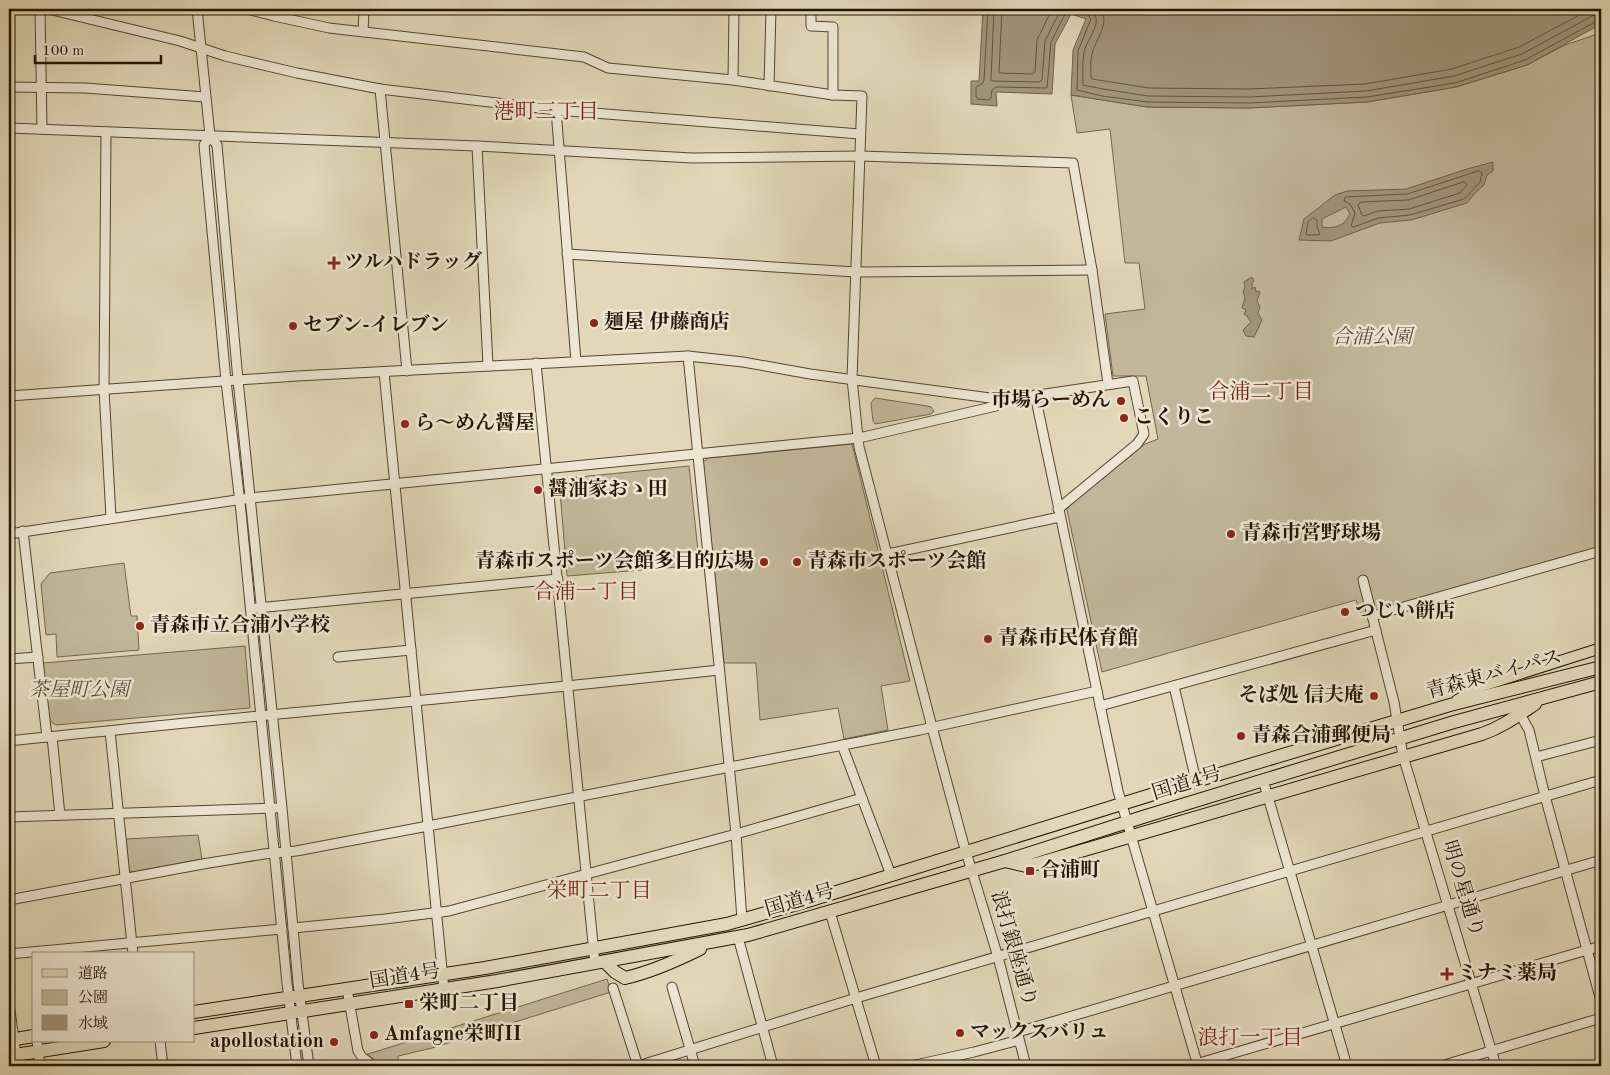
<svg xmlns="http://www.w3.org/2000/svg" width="1610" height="1075" font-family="'Old Standard TT','Noto Serif JP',serif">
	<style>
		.green { fill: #c2b79a; stroke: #74664d }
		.water { fill: #a2957a; stroke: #706149; fill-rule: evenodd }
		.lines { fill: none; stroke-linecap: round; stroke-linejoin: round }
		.shore { stroke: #64543d; stroke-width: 1 }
		.minor-casing { stroke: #54452e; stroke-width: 11 }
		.major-casing { stroke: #251400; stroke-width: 12 }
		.highway-casing { stroke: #251400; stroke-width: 14 }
		.minor { stroke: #ece6d2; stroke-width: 9 }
		.major { stroke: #e2d8b9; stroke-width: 10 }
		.highway { stroke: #e2d8b9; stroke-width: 12 }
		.poi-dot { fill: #8f2418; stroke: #ece6d2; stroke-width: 2 }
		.labels { text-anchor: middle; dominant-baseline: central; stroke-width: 5; stroke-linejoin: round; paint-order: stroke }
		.poi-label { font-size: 20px; font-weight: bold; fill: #251400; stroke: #ece6d2; text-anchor: start }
		.park-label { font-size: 20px; font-style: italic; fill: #5c4d36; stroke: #ece6d2 }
		.street-label { font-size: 20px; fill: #251400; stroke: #ece6d2 }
		.neighbourhood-label { font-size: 21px; fill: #7a1f14; stroke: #ece6d2 }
	</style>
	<rect width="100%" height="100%" fill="#e2d8b9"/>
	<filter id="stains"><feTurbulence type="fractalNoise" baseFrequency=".004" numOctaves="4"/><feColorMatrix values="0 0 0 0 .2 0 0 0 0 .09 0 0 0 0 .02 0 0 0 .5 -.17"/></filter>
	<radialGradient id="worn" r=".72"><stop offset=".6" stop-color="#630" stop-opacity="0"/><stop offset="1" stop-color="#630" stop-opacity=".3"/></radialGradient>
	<g class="green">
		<path d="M1601,33V549L1361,614L1356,600L1102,672L1067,510L1070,504L1145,444L1158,439L1146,376H1113L1105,314L1145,309L1139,263H1125L1110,129L1077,133L1071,95L1147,107L1249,108L1367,102L1456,87L1527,65L1565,45Z"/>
		<path d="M875,398L927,406L931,407L934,411L931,414L875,424L873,421L871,403Z"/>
		<path d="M852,444L910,681L881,686L888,730L844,739L838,708L760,720L756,663H724L703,462L708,458Z"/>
		<path d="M689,466L698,551L676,554L678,567L567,576L559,479Z"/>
		<path d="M124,563L131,616H137L139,650L57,657L56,634L46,635L41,584L50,573Z"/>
		<path d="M245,646L250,708L56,725L48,720L43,663Z"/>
		<path d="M198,835L202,859L133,872L129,870L126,839Z"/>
		<path d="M607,979L611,992L432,1048L398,1056V1066H381L365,1055Z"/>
	</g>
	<g class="water">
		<path d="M983,9H1601V24L1527,65L1456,87L1367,102L1249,108L1147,107L1071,95L1073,50L1086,19L1071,14L1055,44L1052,94L996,92L997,106L971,104V81H979Z"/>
		<path d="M1493,162V171L1487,175L1484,185L1475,193L1467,203L1411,220L1380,223L1331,241L1299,240L1304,219L1335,195L1347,191L1406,189L1467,169ZM1346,207L1350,214C1345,226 1334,229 1322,227V219Z"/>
		<path d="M1252,277L1254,281L1252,284V289L1255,287L1256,291L1260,292L1257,301L1260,307L1258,313L1262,320L1254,337L1246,336L1243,330L1251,322L1247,316L1244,314L1246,310L1242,308L1245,298L1243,292L1245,287L1244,282Z"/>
	</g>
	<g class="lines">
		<g class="shore">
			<path d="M988,9L984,80L982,84L976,87V97L978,99L989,100L991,98L992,90L996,87L1047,88L1051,42L1066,12L1071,9L1087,14L1091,19L1078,51L1077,90L1102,96L1148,102L1249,103L1367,97L1455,83L1525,60L1597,21L1601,20"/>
			<path d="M994,9L991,80L993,81L1039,82L1042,80L1045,41L1061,9"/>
			<path d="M1002,9L999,72L1001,73L1032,74L1035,72L1037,40L1052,9"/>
			<path d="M1090,9C1106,21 1087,38 1084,52C1082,62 1083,75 1083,85L1103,89L1148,96L1249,97L1366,91L1454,76L1522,54L1594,15L1601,14"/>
			<path d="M1101,9C1110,25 1096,38 1092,54C1090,61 1091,70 1091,77L1092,79L1149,88L1249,89L1365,84L1452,69L1519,47L1591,9"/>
			<path d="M1479,171L1482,173L1480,182L1464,199L1410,215L1378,218L1354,227L1351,226L1355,213L1350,204L1344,201L1345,197L1407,194Z"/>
			<path d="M1464,182L1466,183L1467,185L1460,193L1409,209L1378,211L1364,216L1362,215L1358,205L1361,202L1408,200Z"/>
			<path d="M1313,218L1317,220V227L1320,234L1317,235H1307L1306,233L1308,222Z"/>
		</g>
		<defs>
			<g id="minor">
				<path d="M40,9L42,129"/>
				<path d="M48,9L180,41L225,56L297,73L380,89L407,371"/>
				<path d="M197,9L210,136L217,145L238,380L282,808L298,983L309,1066"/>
				<path d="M247,9L274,16L329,28L584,57L608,68L733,80L833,95L862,96L852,379L859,447L932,727L963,842L998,957L1026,1066"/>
				<path d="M811,9V26L833,27V95"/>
				<path d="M363,32L364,9"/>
				<path d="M733,80L734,9"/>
				<path d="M769,86L771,9"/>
				<path d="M9,87L85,88L205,97"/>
				<path d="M380,89L556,110L860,134"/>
				<path d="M556,110L576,361"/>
				<path d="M9,128L477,146L692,158L860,156L1073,163L1092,270L1108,384"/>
				<path d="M106,132L104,389L111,518"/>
				<path d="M210,136L204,145L226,381L241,512L287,983L297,1066"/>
				<path d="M477,146L488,366"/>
				<path d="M567,254L856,272L1092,270"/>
				<path d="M688,356L736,834L742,920"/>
				<path d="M536,363L595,964"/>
				<path d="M384,372L444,990"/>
				<path d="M1035,395L1118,791L1198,1066"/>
				<path d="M9,396L297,376L688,356L743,362L810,374L1005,400L1133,381L1144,434L1137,444L1058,509"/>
				<path d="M23,531L47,737"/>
				<path d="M9,534L250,498L859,438L996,406L1005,400"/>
				<path d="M888,554L1060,517"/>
				<path d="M1363,580L1394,702L1403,756L1496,1066"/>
				<path d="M257,608L558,579"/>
				<path d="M1372,616L1601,551"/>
				<path d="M338,657L411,650"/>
				<path d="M9,659L38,657"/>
				<path d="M1174,686L1196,781"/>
				<path d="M1100,706L1376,630"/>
				<path d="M1520,714L1529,730L1545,796L1601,1001"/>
				<path d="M110,731L133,954"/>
				<path d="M52,737L60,815"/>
				<path d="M9,741C245,716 483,696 719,670"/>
				<path d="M842,745L891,875"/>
				<path d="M1536,757L1601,740"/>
				<path d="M1263,780L1347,1066"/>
				<path d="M9,817L276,808"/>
				<path d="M9,900L203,864L264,854L296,851L428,826L920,730L1097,691"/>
				<path d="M830,912L876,1066"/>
				<path d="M293,928L385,919L449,911L736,834L862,798"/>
				<path d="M738,937L773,1066"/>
				<path d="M9,954L282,929"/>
				<path d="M672,987L695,1066"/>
				<path d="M613,988L638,1066"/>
				<path d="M347,989L358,1051L362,1057L374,1066"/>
				<path d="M9,1003L16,1055"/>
				<path d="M1018,1032L1601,860"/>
				<path d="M37,1041L40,1066"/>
				<path d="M160,1041L163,1066"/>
				<path d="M638,1066L856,998L1601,780"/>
				<path d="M911,1066L974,1052L1019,1040"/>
				<path d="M1189,1066L1601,946"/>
				<path d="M1441,1066L1601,1018"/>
			</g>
			<path id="major" d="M1457,700L1482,686L1601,648"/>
			<g id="highway">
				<path d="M1005,861L1026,866L1036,864L1482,734C1502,727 1517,716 1535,704"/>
				<path d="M605,962L615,972L625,978C651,972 676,961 700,949"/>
				<path d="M194,1012L485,968L727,924L801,903L1196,781L1450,705L1601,667"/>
				<path d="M194,1028L497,981L748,935L1005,861L1146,816L1454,722L1601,682"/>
				<path d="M9,1040L34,1036"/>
				<path d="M9,1056L104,1041"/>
			</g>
		</defs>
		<use href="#minor" class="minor-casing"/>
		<use href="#major" class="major-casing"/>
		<use href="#highway" class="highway-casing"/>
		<use href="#minor" class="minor"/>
		<use href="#major" class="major"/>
		<use href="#highway" class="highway"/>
	</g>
	<g class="poi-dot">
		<path d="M331.5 255.5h5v5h5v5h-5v5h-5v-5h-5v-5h5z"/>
		<circle cx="594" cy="323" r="5"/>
		<circle cx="293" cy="326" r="5"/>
		<circle cx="1121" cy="401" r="5"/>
		<circle cx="1124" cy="418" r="5"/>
		<circle cx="405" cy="424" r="5"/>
		<circle cx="538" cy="490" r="5"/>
		<circle cx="1231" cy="534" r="5"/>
		<circle cx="764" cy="562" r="5"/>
		<circle cx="797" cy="562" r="5"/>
		<circle cx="1345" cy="612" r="5"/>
		<circle cx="140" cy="626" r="5"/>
		<circle cx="988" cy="639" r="5"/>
		<circle cx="1374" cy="696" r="5"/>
		<circle cx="1241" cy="736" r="5"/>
		<rect x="1025" y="866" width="10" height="10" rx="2.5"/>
		<path d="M1444.5 966.5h5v5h5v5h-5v5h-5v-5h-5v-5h5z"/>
		<rect x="404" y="999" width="10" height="10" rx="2.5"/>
		<circle cx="960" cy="1033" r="5"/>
		<circle cx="374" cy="1035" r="5"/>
		<circle cx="334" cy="1042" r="5"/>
	</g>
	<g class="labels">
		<g class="poi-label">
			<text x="344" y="263">ツルハドラッグ</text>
			<text x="604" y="323">麺屋 伊藤商店</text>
			<text x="303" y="326">セブン-イレブン</text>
			<text x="1111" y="401" text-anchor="end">市場らーめん</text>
			<text x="1134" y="418">こくりこ</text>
			<text x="415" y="424">ら～めん醤屋</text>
			<text x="548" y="490">醤油家おゝ田</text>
			<text x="1241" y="534">青森市営野球場</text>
			<text x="754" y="562" text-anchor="end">青森市スポーツ会館多目的広場</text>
			<text x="807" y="562">青森市スポーツ会館</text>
			<text x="1355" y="612">つじい餅店</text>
			<text x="150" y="626">青森市立合浦小学校</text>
			<text x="998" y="639">青森市民体育館</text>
			<text x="1364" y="696" text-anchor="end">そば処 信夫庵</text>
			<text x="1251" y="736">青森合浦郵便局</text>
			<text x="1040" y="871">合浦町</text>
			<text x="1457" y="974">ミナミ薬局</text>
			<text x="419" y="1004">栄町二丁目</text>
			<text x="970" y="1033">マックスバリュ</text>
			<text x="384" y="1035">Amfagne栄町II</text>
			<text x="324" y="1042" text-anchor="end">apollostation</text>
		</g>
		<g class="park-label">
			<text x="1372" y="338">合浦公園</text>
			<text x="79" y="691">茶屋町公園</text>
		</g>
		<g class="street-label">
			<text transform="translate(1494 675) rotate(-15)">青森東バイパス</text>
			<text transform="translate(1187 784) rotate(-17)">国道4号</text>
			<text transform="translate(1462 889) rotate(73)">明の星通り</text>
			<text transform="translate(800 901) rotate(-16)">国道4号</text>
			<text transform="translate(1013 949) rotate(74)">浪打銀座通り</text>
			<text transform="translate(405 977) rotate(-9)">国道4号</text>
		</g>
		<g class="neighbourhood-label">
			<text x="546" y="112">港町三丁目</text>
			<text x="1261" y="392">合浦二丁目</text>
			<text x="586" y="592">合浦一丁目</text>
			<text x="599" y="891">栄町二丁目</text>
			<text x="1250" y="1038">浪打一丁目</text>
		</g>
	</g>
	<rect width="1610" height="1075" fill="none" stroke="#e2d8b9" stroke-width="30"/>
	<rect x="10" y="10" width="1590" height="1055" fill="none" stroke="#251400" stroke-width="2.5"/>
	<rect x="15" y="15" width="1580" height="1045" fill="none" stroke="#251400"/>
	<rect x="32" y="952" width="162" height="90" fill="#ece6d2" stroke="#9c927e"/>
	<rect x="42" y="969" width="25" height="8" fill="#e2d8b9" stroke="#9c927e"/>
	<text x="78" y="978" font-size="15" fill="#251400">道路</text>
	<rect x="42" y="990" width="25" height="15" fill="#c2b79a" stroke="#9c927e"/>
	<text x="78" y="1002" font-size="15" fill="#251400">公園</text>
	<rect x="42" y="1015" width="25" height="15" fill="#a2957a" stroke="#9c927e"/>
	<text x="78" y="1028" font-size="15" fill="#251400">水域</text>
	<path d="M35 55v8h126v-8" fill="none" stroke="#251400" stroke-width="2.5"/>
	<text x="42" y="55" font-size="15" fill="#251400" stroke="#ece6d2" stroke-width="4" paint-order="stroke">100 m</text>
	<rect width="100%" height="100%" filter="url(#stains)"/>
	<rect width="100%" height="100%" fill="url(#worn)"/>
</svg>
